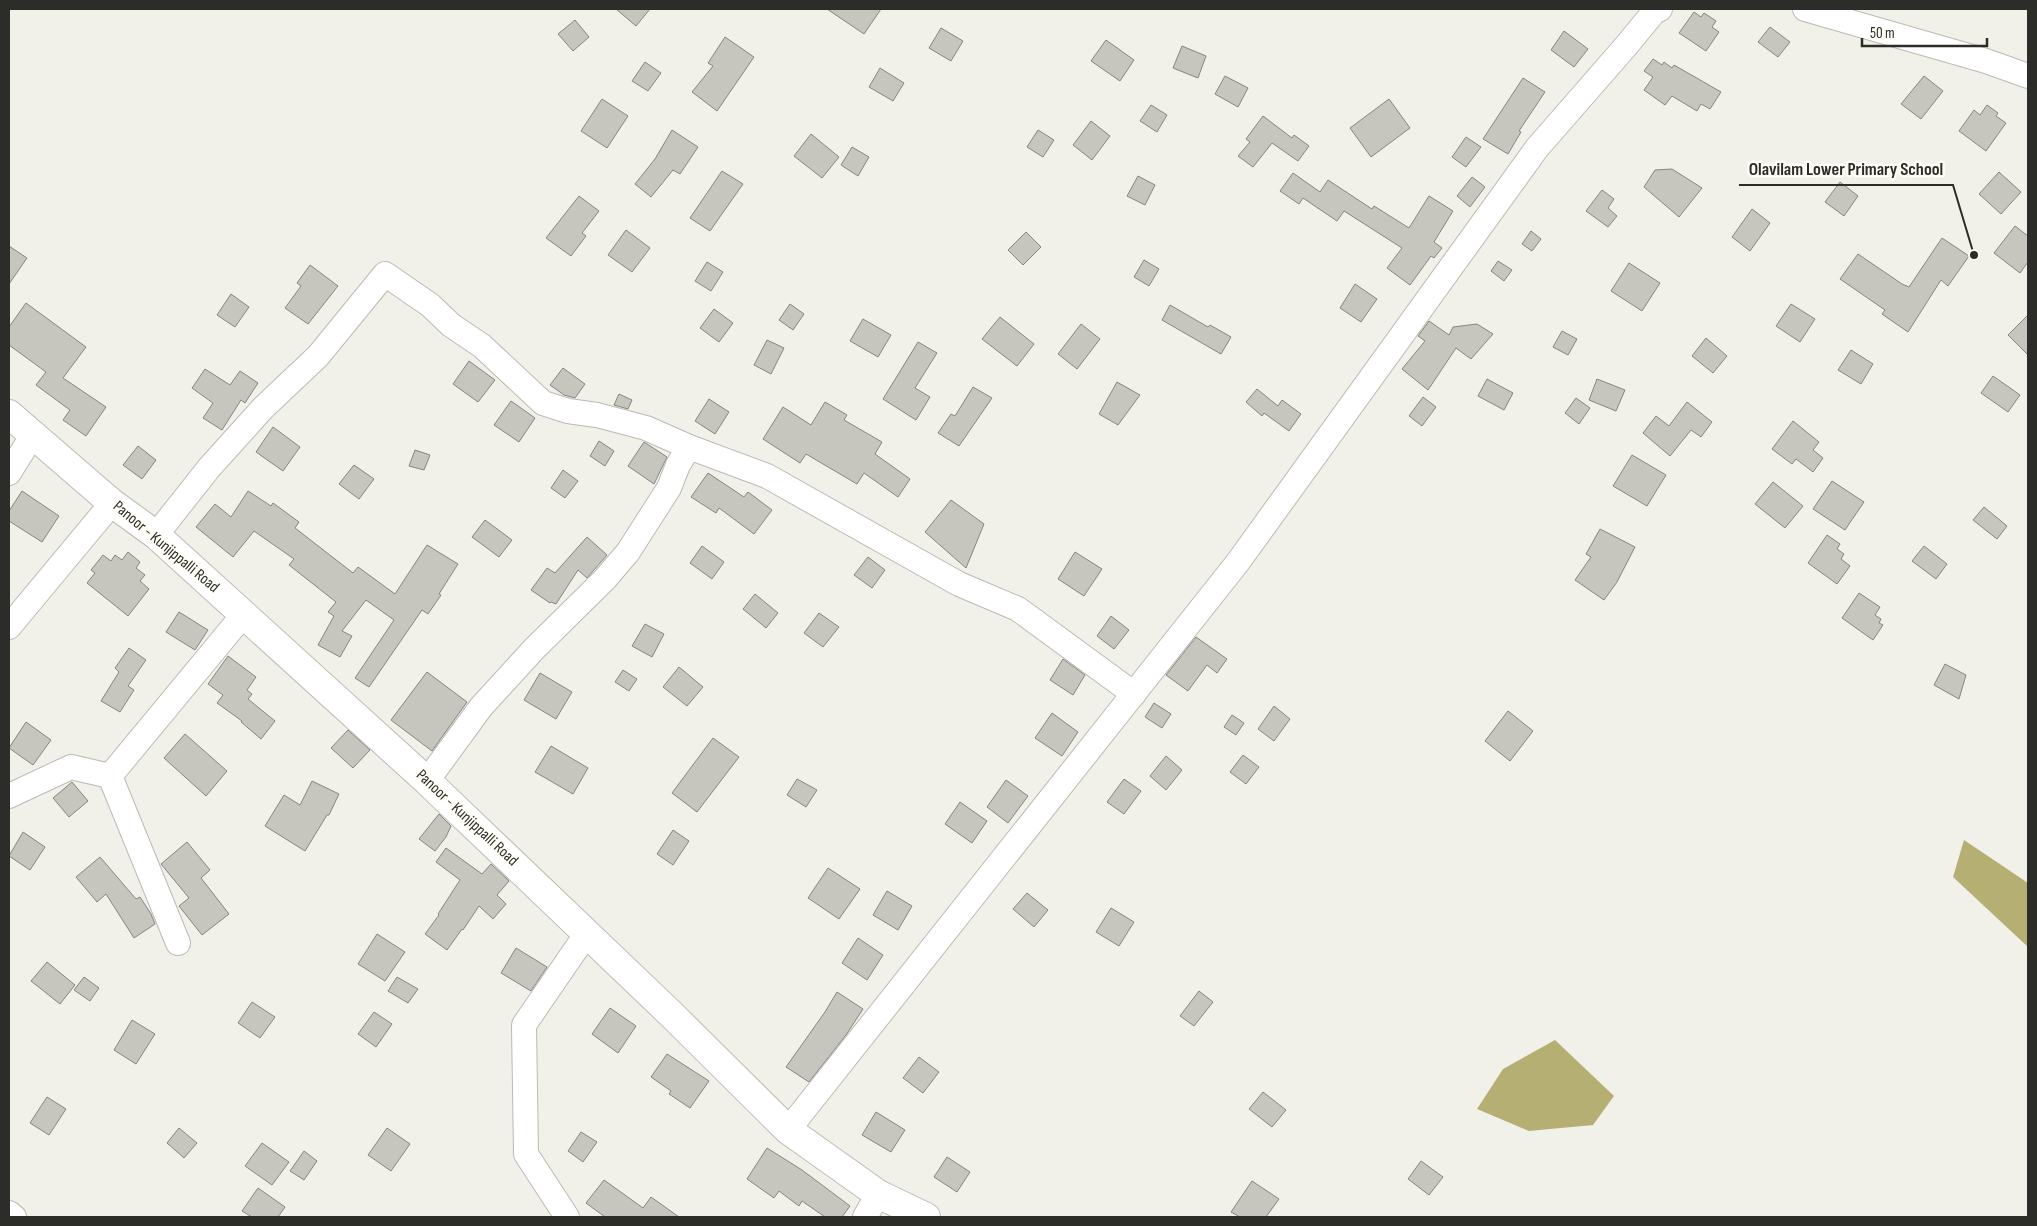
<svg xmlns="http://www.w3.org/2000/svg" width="2037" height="1226" font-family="'Sofia Sans Condensed',sans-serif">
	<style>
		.water { fill: #b5af74 }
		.building { fill: #c6c6be; stroke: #86867e }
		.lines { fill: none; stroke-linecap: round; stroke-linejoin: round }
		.minor-casing { stroke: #bbbbb3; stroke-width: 26 }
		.major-casing { stroke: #bbbbb3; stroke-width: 30 }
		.minor { stroke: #fff; stroke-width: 24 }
		.major { stroke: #fff; stroke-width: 28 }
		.labels { text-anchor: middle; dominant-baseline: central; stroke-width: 5; stroke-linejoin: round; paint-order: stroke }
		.street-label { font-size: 16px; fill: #2c2c29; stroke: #fffef6 }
		.leader { fill: none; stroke: #2c2c29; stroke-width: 2 }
		.callout-dot { fill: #2c2c29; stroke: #fffef6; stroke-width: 2 }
		.callout-label { font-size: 18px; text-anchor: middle; font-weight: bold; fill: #2c2c29; stroke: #fffef6; stroke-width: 5; stroke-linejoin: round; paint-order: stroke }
	</style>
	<rect width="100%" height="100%" fill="#f1f1e9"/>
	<g class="water">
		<path d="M1964,840L2028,883V947L1953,877Z"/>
		<path d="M1555,1040L1614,1096L1593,1125L1529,1131L1477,1109L1503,1069Z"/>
	</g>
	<g class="building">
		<path d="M616,9H650L636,26Z"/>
		<path d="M827,9H881L864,34Z"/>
		<path d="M1694,12L1701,17L1704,13L1716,21L1712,27L1719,32L1706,51L1679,33Z"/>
		<path d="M575,20L589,37L573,51L558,34Z"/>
		<path d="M1770,27L1790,42L1778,57L1758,42Z"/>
		<path d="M941,28L963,41L951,61L929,48Z"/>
		<path d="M1564,31L1588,49L1574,67L1551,50Z"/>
		<path d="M725,37L754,57L717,111L692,92L713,66L708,63Z"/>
		<path d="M1106,40L1134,60L1120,81L1091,61Z"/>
		<path d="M1182,46L1206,56L1198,78L1173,68Z"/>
		<path d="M1653,59L1662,65L1664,62L1672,68L1674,65L1721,92L1710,109L1701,104L1697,111L1672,96L1665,105L1644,90L1653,77L1644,71Z"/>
		<path d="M645,62L661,73L648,91L632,81Z"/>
		<path d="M880,68L904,83L893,101L869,87Z"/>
		<path d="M1225,76L1248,88L1238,107L1215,94Z"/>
		<path d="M1924,76L1943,91L1921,119L1901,104Z"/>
		<path d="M1523,78L1545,92L1519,131L1521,132L1508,154L1483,139Z"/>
		<path d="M602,99L628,116L607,148L581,131Z"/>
		<path d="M1389,99L1410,128L1371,157L1350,128Z"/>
		<path d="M1151,105L1167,115L1157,132L1140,121Z"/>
		<path d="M1987,105L1998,113L1996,116L2006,123L1986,151L1959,131L1974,110L1980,115Z"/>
		<path d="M1263,116L1292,138L1294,135L1309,146L1298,161L1272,143L1253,167L1238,156L1250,142L1246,139Z"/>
		<path d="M1091,121L1110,136L1092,160L1073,145Z"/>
		<path d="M672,130L698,147L680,174L673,170L651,197L635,184L655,159Z"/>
		<path d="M1038,130L1054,140L1043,157L1027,147Z"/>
		<path d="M811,134L839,157L822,178L794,156Z"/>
		<path d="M1466,137L1481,147L1466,167L1452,157Z"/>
		<path d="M852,147L869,157L858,176L841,165Z"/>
		<path d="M1672,169L1702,188L1679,217L1644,187L1655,170Z"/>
		<path d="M722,171L743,184L710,231L690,218Z"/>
		<path d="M1999,172L2021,192L2001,214L1979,194Z"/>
		<path d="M1293,173L1320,192L1328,180L1372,209L1374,206L1409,228L1429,196L1453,211L1434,242L1442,248L1434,258L1431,256L1410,285L1387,268L1402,248L1344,211L1337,221L1303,198L1299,204L1280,191Z"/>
		<path d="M1138,176L1155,185L1145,205L1127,196Z"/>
		<path d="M1472,177L1485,187L1470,207L1457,196Z"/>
		<path d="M1840,182L1858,196L1844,216L1825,202Z"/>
		<path d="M1602,190L1614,199L1608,208L1617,216L1608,227L1586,211Z"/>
		<path d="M579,196L599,211L582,233L586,236L571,256L546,238Z"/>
		<path d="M1752,209L1770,223L1750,251L1732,237Z"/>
		<path d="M2015,226L2028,236V262L2020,273L1994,253Z"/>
		<path d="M626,230L650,248L632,272L608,255Z"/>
		<path d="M1531,231L1541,239L1532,251L1522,244Z"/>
		<path d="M1026,232L1041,247L1023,265L1008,250Z"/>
		<path d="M1942,238L1969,256L1948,286L1941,280L1908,332L1882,314L1885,310L1840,279L1858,254L1902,284L1909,287Z"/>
		<path d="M9,246L27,258L9,284Z"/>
		<path d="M1144,260L1159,269L1149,286L1134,277Z"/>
		<path d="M1498,261L1512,270L1504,281L1491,271Z"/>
		<path d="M707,262L723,272L711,291L695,281Z"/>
		<path d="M1629,263L1660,283L1642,311L1611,291Z"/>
		<path d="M310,265L338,286L308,324L285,308L301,286L297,283Z"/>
		<path d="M1355,284L1377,299L1361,322L1340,308Z"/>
		<path d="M231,294L249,307L235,327L217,315Z"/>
		<path d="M26,303L86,347L63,378L106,407L86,436L63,420L70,410L36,385L46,372L9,345V327Z"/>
		<path d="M790,304L804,314L793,330L779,320Z"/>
		<path d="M1791,304L1815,319L1800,342L1776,326Z"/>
		<path d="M1170,305L1208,327L1210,325L1231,337L1221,354L1162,320Z"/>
		<path d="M714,309L733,323L719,342L700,328Z"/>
		<path d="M2028,315V355L2008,335Z"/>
		<path d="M1000,317L1034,344L1017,366L982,339Z"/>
		<path d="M863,319L891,335L878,357L850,341Z"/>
		<path d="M1429,321L1449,335L1453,327L1477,324L1493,334L1471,359L1456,348L1428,390L1402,369L1425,341L1418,336Z"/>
		<path d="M1081,324L1100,339L1077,369L1058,354Z"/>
		<path d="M1562,331L1577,339L1568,355L1553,347Z"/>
		<path d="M1706,338L1727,356L1713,373L1692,356Z"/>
		<path d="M767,340L784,348L771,374L754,365Z"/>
		<path d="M918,342L937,353L915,388L930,397L916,420L883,399Z"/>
		<path d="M1851,350L1873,364L1861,384L1838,370Z"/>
		<path d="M469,361L495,380L478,402L453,384Z"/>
		<path d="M563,368L585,384L575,398L564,395L550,385Z"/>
		<path d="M205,369L230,385L240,371L258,383L245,403L241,400L222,430L203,418L213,403L192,388Z"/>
		<path d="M1993,376L2020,395L2008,412L1981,393Z"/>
		<path d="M1487,379L1513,393L1504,410L1478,396Z"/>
		<path d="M1597,379L1625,390L1616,411L1589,400Z"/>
		<path d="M1117,382L1140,395L1118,425L1099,414Z"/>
		<path d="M973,387L992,398L959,446L938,433L951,414L955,416Z"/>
		<path d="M1257,389L1278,406L1282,400L1301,414L1289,431L1264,413L1262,416L1246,402Z"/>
		<path d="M619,394L632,400L628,409L614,405Z"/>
		<path d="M1423,397L1436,407L1422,426L1409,416Z"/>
		<path d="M1576,398L1590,408L1579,424L1565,413Z"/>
		<path d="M709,399L729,412L715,434L695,421Z"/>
		<path d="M511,401L535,418L519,442L494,425Z"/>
		<path d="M825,402L847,415L844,420L882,442L875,454L910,479L898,497L864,473L857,484L806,454L800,463L763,439L783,407L811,425Z"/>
		<path d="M1687,402L1712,422L1701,437L1691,430L1670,456L1643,433L1656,416L1669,426Z"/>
		<path d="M1793,421L1819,442L1813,450L1823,458L1813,472L1796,459L1792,464L1772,449Z"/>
		<path d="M273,427L300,447L283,471L256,452Z"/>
		<path d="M599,441L614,451L605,466L590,456Z"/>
		<path d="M644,442L667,457L654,484L628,466Z"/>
		<path d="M138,446L156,460L142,479L123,465Z"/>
		<path d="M415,450L430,455L424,470L409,466Z"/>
		<path d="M1632,455L1666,475L1647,506L1613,486Z"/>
		<path d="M354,465L374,479L359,499L339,484Z"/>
		<path d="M563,470L578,481L565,498L551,488Z"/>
		<path d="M708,473L744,497L748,492L772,510L754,534L719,508L716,513L691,497Z"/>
		<path d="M1832,481L1864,502L1845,530L1813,509Z"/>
		<path d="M1773,482L1803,506L1785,528L1755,504Z"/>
		<path d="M22,491L59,516L42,542L9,521V511Z"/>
		<path d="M248,491L271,506L273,503L299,522L295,528L353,573L358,567L395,594L427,545L458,564L439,594L441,595L428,614L422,610L369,687L355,678L394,620L366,600L342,631L352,636L340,657L318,645L334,616L328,612L336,602L289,565L294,559L254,531L233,557L196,527L215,504L231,517Z"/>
		<path d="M951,500L984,524L966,568L925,532Z"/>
		<path d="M1984,507L2007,526L1997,539L1973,520Z"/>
		<path d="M485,520L512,540L499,557L472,537Z"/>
		<path d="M1600,529L1635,547L1617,582L1604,600L1575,580L1591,557L1586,554Z"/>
		<path d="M1827,535L1840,544L1837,549L1844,554L1841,559L1850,566L1837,584L1808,563Z"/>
		<path d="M587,537L607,555L587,578L578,570L556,604L551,602L550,603L531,590L547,568L555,573Z"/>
		<path d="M702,546L724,562L712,579L690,563Z"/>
		<path d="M1924,546L1947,564L1936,579L1912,561Z"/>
		<path d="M128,552L140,562L136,568L145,575L140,581L149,589L128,616L87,583L95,573L91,570L103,555L111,561L115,555L122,560Z"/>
		<path d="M1075,552L1102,569L1084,596L1058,579Z"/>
		<path d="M868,557L885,570L872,588L854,575Z"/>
		<path d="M1859,593L1880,607L1875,615L1881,619L1879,623L1883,625L1873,640L1842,618Z"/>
		<path d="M755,594L778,613L766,628L743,609Z"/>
		<path d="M179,612L208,630L195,650L166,632Z"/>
		<path d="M819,613L839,627L823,647L804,633Z"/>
		<path d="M1111,616L1129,630L1114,649L1097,636Z"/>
		<path d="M645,624L664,634L652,657L632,646Z"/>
		<path d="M1196,637L1227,659L1217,673L1207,665L1188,691L1166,675Z"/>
		<path d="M129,648L146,660L128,686L134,690L120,712L101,701L119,672L115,668Z"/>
		<path d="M228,656L256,677L247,690L252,694L248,699L275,721L261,739L241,722L242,721L217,703L223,695L208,684Z"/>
		<path d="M1063,659L1085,675L1073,695L1050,680Z"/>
		<path d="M1945,664L1966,675L1959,699L1934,685Z"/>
		<path d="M679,667L703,687L687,706L663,687Z"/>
		<path d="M623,670L637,679L629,691L615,682Z"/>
		<path d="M427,672L467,702L432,751L391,720Z"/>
		<path d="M540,673L572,692L556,719L524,700Z"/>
		<path d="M1154,703L1171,714L1162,728L1145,717Z"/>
		<path d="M1274,706L1290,719L1274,741L1258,729Z"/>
		<path d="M1508,711L1533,731L1510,761L1485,741Z"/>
		<path d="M1052,713L1078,732L1062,756L1035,738Z"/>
		<path d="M1232,715L1244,723L1236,735L1224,727Z"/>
		<path d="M26,722L51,740L33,765L9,748Z"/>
		<path d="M348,730L370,750L353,768L331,748Z"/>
		<path d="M185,734L227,771L206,796L164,758Z"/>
		<path d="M713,738L739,757L697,812L672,793Z"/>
		<path d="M551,746L588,768L573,794L535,772Z"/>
		<path d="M1243,755L1259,767L1246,784L1230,772Z"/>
		<path d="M1166,756L1182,770L1166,790L1150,776Z"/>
		<path d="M797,779L817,790L806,807L787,795Z"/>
		<path d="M1124,779L1141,791L1124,814L1107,802Z"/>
		<path d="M1006,780L1028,796L1008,823L987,807Z"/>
		<path d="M312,781L339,794L329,815H327L305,851L265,826L284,795L300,805Z"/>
		<path d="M72,782L88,801L69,817L53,798Z"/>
		<path d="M960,802L987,821L972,843L945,824Z"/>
		<path d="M439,814L451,826L446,837L435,851L419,839Z"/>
		<path d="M673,830L689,841L673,865L657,854Z"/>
		<path d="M23,832L45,847L30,870L9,856Z"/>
		<path d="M187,842L210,870L201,878L229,914L202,935L179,906L189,898L161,864Z"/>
		<path d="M446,848L482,874L491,864L509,881L497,895L506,904L493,919L479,906L463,930L462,929L447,950L425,934L439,915L438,914L460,880L436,862Z"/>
		<path d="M100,857L136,899L140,897L151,914L155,924L134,938L106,894L97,902L76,877Z"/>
		<path d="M828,868L860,889L839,919L808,898Z"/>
		<path d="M887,891L912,906L898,930L873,915Z"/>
		<path d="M1027,893L1048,910L1034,927L1013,909Z"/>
		<path d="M1111,908L1134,922L1119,946L1096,932Z"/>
		<path d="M377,934L405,952L385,981L358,964Z"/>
		<path d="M858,938L883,955L867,980L842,963Z"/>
		<path d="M516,948L547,967L531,991L501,973Z"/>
		<path d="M47,962L75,985L60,1004L31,981Z"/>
		<path d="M84,977L99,988L90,1001L74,990Z"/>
		<path d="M397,977L418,989L408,1003L388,991Z"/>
		<path d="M1199,991L1213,1002L1194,1026L1180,1016Z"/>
		<path d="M837,992L863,1009L846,1035L809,1082L786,1067L825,1012Z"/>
		<path d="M252,1002L275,1017L260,1038L238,1023Z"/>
		<path d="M610,1008L636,1026L618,1053L592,1034Z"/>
		<path d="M374,1012L392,1024L376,1047L358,1034Z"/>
		<path d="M132,1020L155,1034L136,1064L114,1050Z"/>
		<path d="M667,1054L709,1081L690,1108L669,1094L671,1091L651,1077Z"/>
		<path d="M919,1057L939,1072L923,1093L903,1078Z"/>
		<path d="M1263,1092L1286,1110L1272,1127L1249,1109Z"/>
		<path d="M47,1097L66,1109L49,1135L30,1123Z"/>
		<path d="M876,1112L905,1130L891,1152L862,1135Z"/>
		<path d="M179,1128L197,1143L184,1158L167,1143Z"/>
		<path d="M387,1128L410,1144L391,1171L368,1155Z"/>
		<path d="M581,1132L597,1142L583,1162L568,1151Z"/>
		<path d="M262,1143L289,1162L272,1185L245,1166Z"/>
		<path d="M767,1148L802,1170L850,1206L842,1217H825L802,1201L799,1206L779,1191L774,1198L747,1179Z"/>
		<path d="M304,1151L317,1161L304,1180L290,1171Z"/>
		<path d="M947,1157L970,1172L957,1192L934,1177Z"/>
		<path d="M1421,1161L1443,1177L1429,1195L1408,1179Z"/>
		<path d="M604,1180L643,1208L651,1197L679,1217H605L586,1203Z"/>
		<path d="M1252,1181L1279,1199L1266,1217H1240L1231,1212Z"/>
		<path d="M258,1188L285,1207L278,1217H252L242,1211Z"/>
	</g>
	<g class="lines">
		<defs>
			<g id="minor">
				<path d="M1805,9L1986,61L2028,76"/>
				<path d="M9,473L32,436"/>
				<path d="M156,535L209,468L263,408L318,356L385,274L430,305L451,325L482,346L543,403L568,411L597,415L646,428L689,447L767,476L959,584L1018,609L1134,694"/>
				<path d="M9,627L112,503"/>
				<path d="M427,781L481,707L534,649L605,579L628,552L669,488L678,465L689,447"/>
				<path d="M9,796L71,767L110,776"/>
				<path d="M178,943L110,776L244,614"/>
				<path d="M788,1130L1238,562L1537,148L1626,46L1654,12L1660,9"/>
				<path d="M9,1213L14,1217"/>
				<path d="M567,1217L526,1154L524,1025L587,933"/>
				<path d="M865,1217L878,1194"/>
			</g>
			<path id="major" d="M9,414L112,503L156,535L427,781L671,1014L788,1130L878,1194L926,1217"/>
		</defs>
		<use href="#minor" class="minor-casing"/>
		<use href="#major" class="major-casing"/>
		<use href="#minor" class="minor"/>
		<use href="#major" class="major"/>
	</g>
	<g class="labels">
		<g class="street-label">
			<text transform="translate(166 547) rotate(40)">Panoor - Kunjippalli Road</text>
			<text transform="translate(467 818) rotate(43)">Panoor - Kunjippalli Road</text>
		</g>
	</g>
	<path class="leader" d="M1974 255L1953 185H1739"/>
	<circle class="callout-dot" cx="1974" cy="255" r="5"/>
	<g class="callout-label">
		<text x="1846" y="175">Olavilam Lower Primary School</text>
	</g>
	<rect width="2037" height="1226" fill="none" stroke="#2c2c29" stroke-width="20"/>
	<path d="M1862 38v8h125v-8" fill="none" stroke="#2c2c29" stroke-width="2.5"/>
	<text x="1870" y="38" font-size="15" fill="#2c2c29" stroke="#fffef6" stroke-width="4" paint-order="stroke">50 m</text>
</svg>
